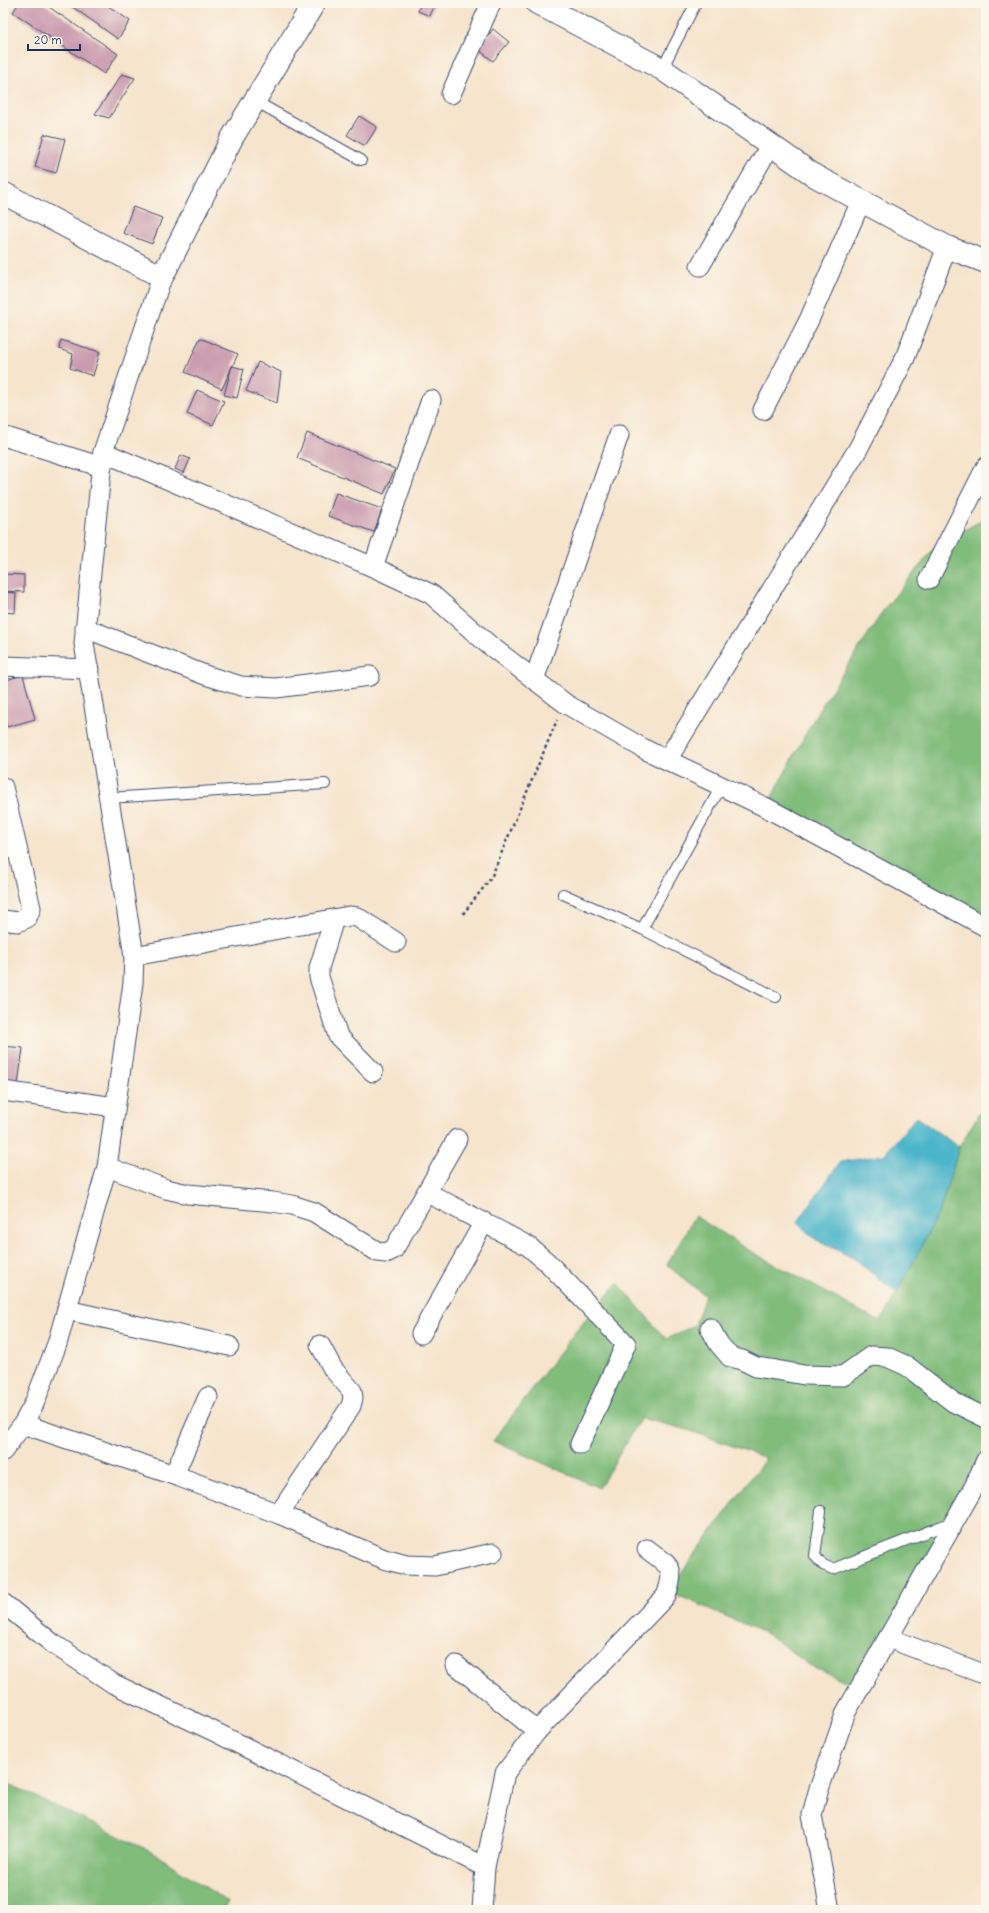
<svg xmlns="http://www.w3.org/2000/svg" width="989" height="1913" font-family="Delius,sans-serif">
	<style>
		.forest { fill: #80bc7a; stroke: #4e766c }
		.water { fill: #4cb5ca; stroke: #347294 }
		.building { fill: #cb9caf }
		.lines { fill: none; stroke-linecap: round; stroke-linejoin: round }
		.service-casing { stroke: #3c4a6e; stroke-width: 12 }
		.minor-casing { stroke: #3c4a6e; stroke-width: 21 }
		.tertiary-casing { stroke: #3c4a6e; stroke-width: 24 }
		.path { stroke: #3c4a6e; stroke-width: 2.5; stroke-dasharray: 3 3; stroke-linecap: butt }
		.service { stroke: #fff; stroke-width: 10 }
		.minor { stroke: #fff; stroke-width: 19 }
		.tertiary { stroke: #fff; stroke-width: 22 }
	</style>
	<rect width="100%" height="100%" fill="#fbf7ec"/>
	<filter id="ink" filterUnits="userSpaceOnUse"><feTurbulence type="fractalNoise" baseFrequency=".025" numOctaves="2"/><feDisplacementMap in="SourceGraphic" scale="8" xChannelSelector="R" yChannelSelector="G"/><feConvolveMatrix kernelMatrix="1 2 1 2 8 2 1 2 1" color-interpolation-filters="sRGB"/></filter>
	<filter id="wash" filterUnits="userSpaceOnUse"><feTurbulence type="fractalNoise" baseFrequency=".012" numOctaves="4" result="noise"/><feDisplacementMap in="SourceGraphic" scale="16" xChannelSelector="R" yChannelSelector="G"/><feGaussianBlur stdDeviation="0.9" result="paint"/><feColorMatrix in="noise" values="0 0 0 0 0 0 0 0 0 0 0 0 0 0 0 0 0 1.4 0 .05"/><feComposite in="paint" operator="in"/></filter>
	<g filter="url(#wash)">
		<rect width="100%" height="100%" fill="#f6e4cc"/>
		<g class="forest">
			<path d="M986,518V917L767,806L817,713L885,608L937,545Z"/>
			<path d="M986,1102V1442L861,1688L809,1665L769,1635L668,1591L766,1458L688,1430L641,1418L599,1488L493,1441L575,1332L618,1283L666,1339L695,1325L705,1296L667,1265L695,1216L745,1248L880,1322L897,1293L940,1210L959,1147Z"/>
			<path d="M3,1781L152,1852L228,1902L223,1910H3Z"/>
		</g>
		<path class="water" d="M916,1117L959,1147L940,1210L897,1293L853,1258L815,1239L797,1223L840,1162L884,1155Z"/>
		<g id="blocks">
			<g class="building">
				<path d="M19,3H43L118,54L104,74L13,12Z"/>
				<path d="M67,3H104L130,21L118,39Z"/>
				<path d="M421,3H435L430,16L418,11Z"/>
				<path d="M493,29L509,42L493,61L478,49Z"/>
				<path d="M122,74L135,78L109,118L95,114Z"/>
				<path d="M359,116L377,127L365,146L347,135Z"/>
				<path d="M44,134L65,139L56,173L35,167Z"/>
				<path d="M133,207L162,218L152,244L123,233Z"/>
				<path d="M200,338L238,354L222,389L185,372Z"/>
				<path d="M61,340L100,352L93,376L70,368L73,354L59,349Z"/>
				<path d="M258,362L281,372L277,403L246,391Z"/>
				<path d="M232,366L244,369L237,398L224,395Z"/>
				<path d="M197,390L224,401L213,425L187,414Z"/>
				<path d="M307,433L395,469L384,494L297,458Z"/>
				<path d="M181,455L190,459L184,473L175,469Z"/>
				<path d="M336,493L382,509L374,532L328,516Z"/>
				<path d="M3,574L24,575V592L3,591Z"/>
				<path d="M3,592L16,593L15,613L3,612Z"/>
				<path d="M23,675L35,719L7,727L3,713V681Z"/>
				<path d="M3,871H6L4,896H3Z"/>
				<path d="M3,1046L23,1048L18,1084L3,1082Z"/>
			</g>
		</g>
	</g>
	<g filter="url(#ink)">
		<use href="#blocks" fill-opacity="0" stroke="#3c4a6e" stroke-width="1"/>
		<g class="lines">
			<defs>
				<g id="service">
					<path d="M662,69L696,3"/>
					<path d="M255,101L361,160"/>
					<path d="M108,798L325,784"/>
					<path d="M563,894L642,929L776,997"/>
					<path d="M642,929L722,785"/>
					<path d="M821,1511L815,1556L823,1565L833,1569L952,1522"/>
				</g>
				<g id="minor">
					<path d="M451,94L491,3"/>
					<path d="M700,266L771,144"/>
					<path d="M162,277L103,452L373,567L431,594L488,644L566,704L646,750L767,808L986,927"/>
					<path d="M763,410L809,320L861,201"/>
					<path d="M3,436L102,467"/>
					<path d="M373,567L431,400"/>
					<path d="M929,579L986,467"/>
					<path d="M85,628L205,675L241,686L276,688L370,676"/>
					<path d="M3,666L89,669"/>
					<path d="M534,680L619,435"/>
					<path d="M667,760L858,449L905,358L947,247"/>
					<path d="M3,787L31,908L27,918L18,922L3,920"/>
					<path d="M334,919L319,968V977L338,1036L373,1072"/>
					<path d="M134,956L349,916L357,917L396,942"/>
					<path d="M3,1091L115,1107"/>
					<path d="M107,1167L166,1189L188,1194L273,1202L292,1205L314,1212L378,1252L386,1253L394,1249L457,1139"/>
					<path d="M428,1193L528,1246L547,1262L626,1344L580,1444"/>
					<path d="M67,1310L229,1346"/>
					<path d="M710,1328L719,1344L730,1357L742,1360L756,1367L776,1370L804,1375L843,1376L871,1356L887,1357L907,1366L953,1402L986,1418"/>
					<path d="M421,1334L484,1222"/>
					<path d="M23,1424L174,1475L279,1514L384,1559L406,1565L435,1566L493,1553"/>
					<path d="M3,1451L23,1424L34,1404L57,1344L107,1167L133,983L134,956L84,643L103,452"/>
					<path d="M174,1475L208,1397"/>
					<path d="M279,1514L351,1406L353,1398L352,1391L333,1369L320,1345"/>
					<path d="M3,1603L52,1643L114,1684L211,1730L485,1867"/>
					<path d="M888,1638L986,1675"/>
					<path d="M456,1665L537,1731"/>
					<path d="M482,1910L485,1867L505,1773L537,1731L666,1596C677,1566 669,1566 647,1549"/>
					<path d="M830,1910L812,1815L818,1792L846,1712L974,1487L986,1460"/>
				</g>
				<g id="tertiary">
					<path d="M537,3L662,69L815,176L947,247L986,262"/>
					<path d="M3,193L162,277L232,138L314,3"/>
				</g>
			</defs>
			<use href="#service" class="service-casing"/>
			<use href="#minor" class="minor-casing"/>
			<use href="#tertiary" class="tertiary-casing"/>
			<path class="path" d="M463,914L491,878L557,720"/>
			<use href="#service" class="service"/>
			<use href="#minor" class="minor"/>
			<use href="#tertiary" class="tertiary"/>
		</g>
	</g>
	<rect width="989" height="1913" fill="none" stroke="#fbf7ec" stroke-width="16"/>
	<path d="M28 44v6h52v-6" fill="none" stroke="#1b2f5e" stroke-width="2"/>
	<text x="34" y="44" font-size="12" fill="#1b2f5e" stroke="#fbf7ec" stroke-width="3" paint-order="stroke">20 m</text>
</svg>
